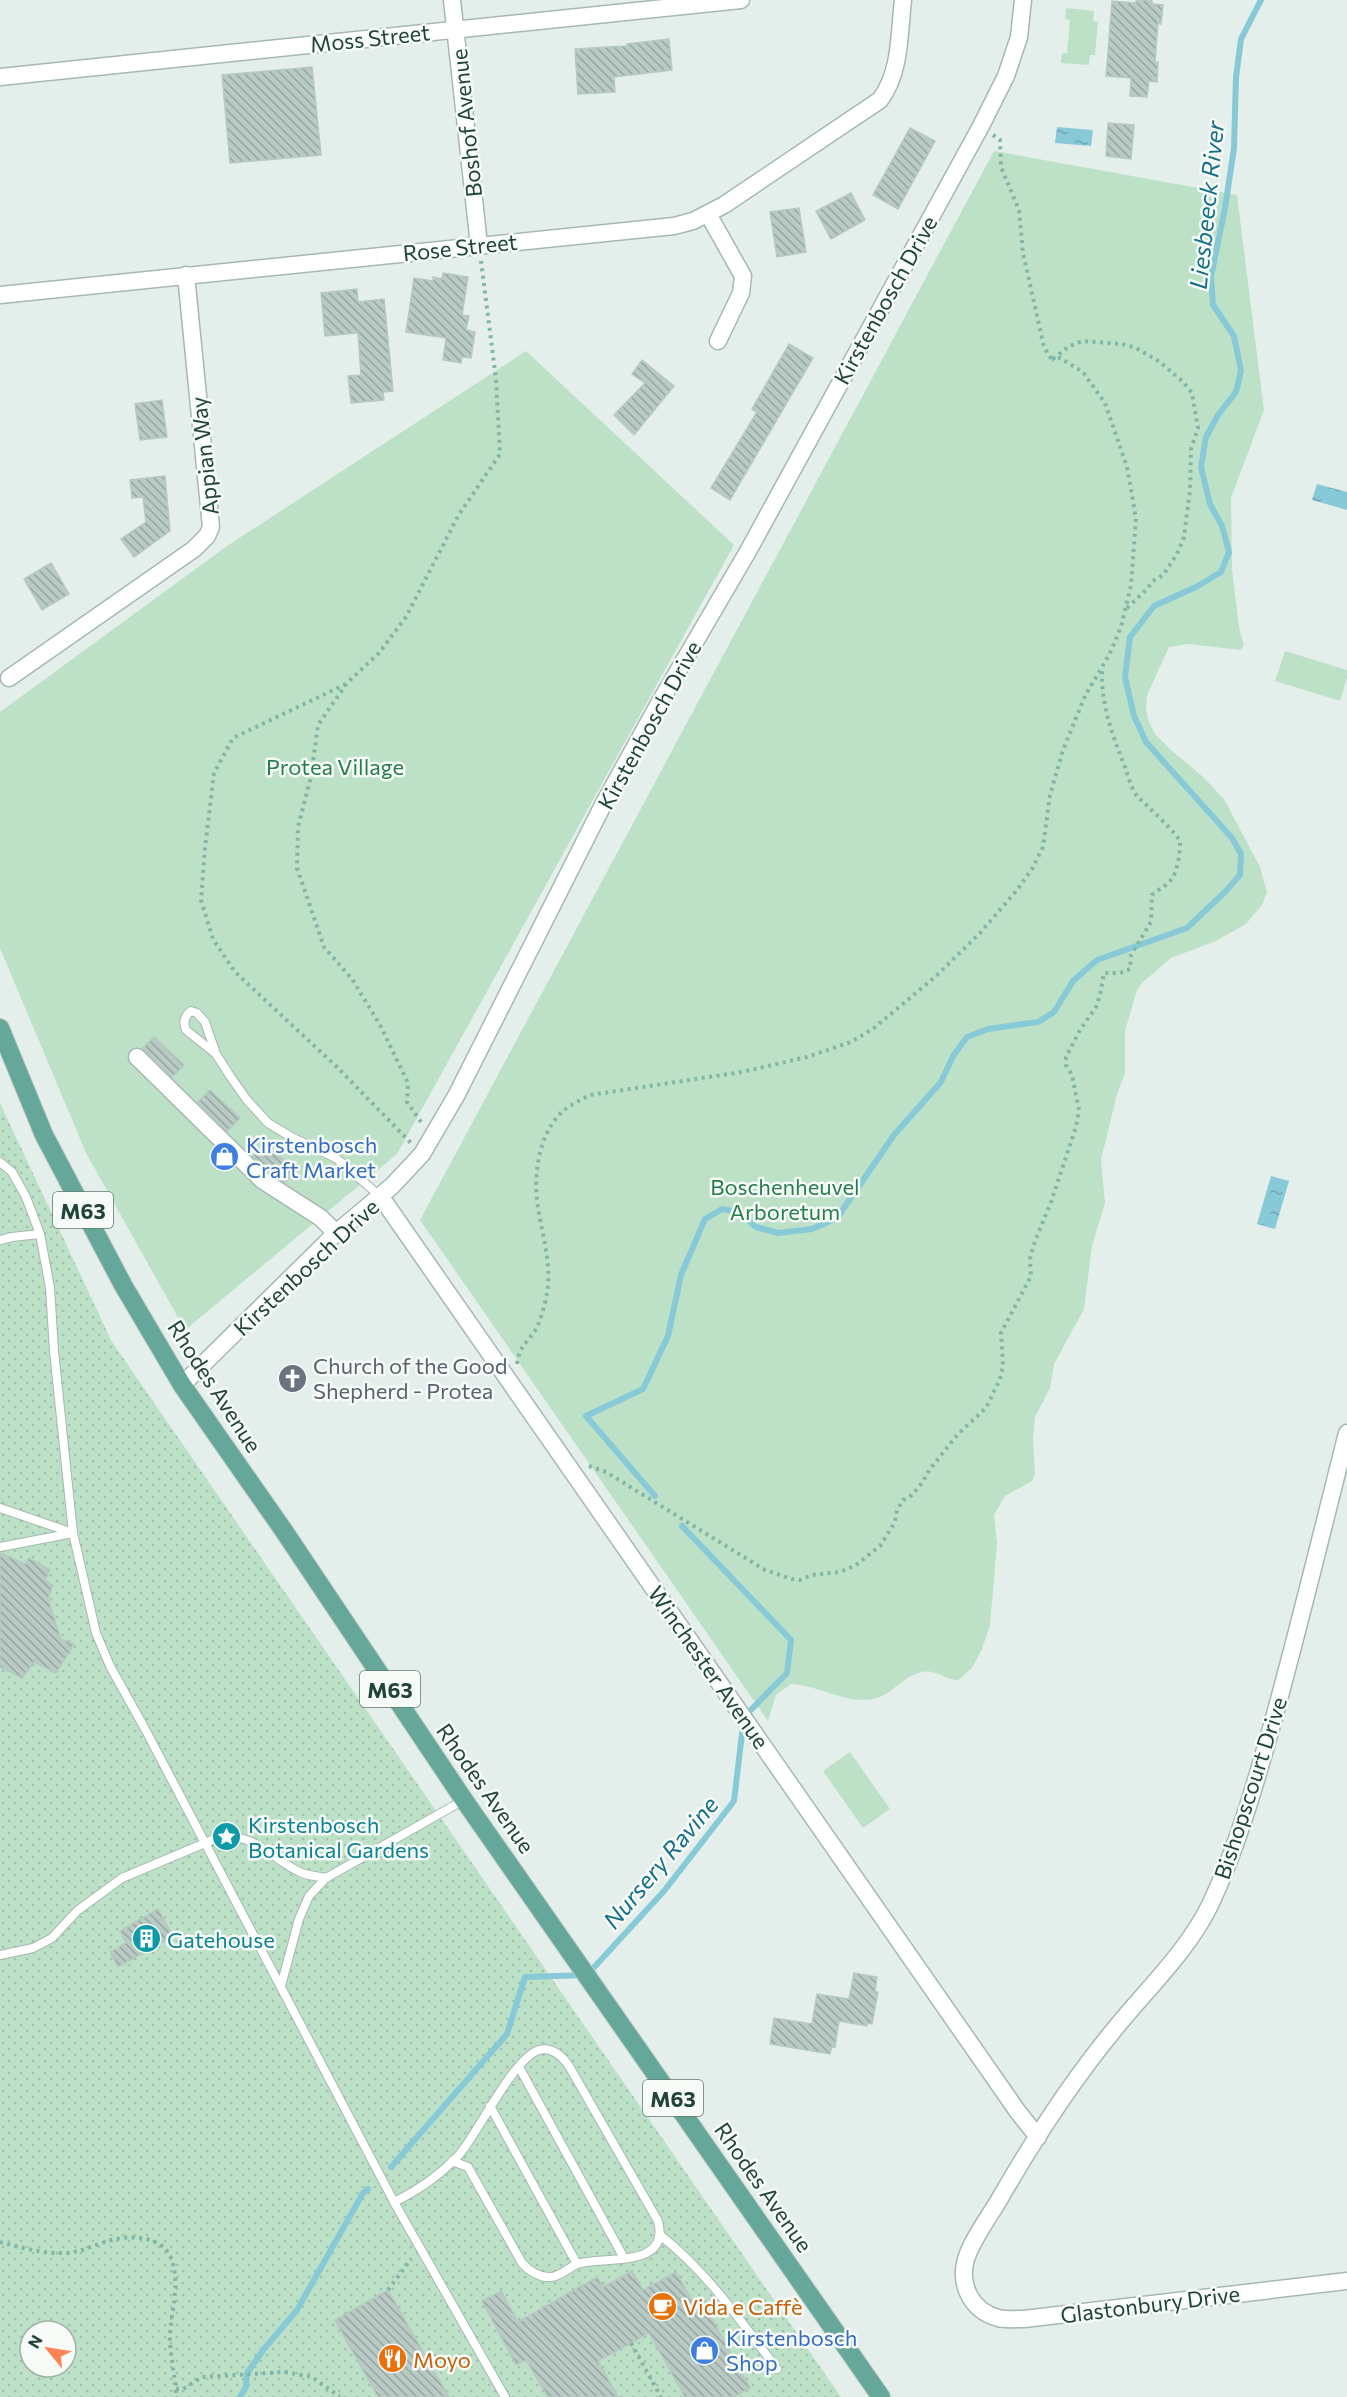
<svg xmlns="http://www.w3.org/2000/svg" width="1347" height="2397" font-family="Commissioner,sans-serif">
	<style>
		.green { fill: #bce1c7 }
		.garden { fill: url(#garden-dots); fill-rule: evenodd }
		.water { fill: url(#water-ripples) }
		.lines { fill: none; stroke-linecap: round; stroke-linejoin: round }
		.stream { stroke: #88c9d8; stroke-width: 6 }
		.building { fill: url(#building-back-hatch); stroke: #b6c9c2; stroke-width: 1.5 }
		.lane-casing { stroke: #a6b8b3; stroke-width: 10 }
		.street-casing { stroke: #a6b8b3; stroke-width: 19 }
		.primary-casing { stroke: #c1cac8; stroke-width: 20 }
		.path { stroke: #82b5a7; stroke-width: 4; stroke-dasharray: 3 4.5; stroke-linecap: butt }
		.lane { stroke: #fff; stroke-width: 8 }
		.street { stroke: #fff; stroke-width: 16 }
		.primary { stroke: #65a899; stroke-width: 18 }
		.labels { text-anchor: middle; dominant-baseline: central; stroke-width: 5; stroke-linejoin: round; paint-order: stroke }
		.shield { fill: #f6fbf8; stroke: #627a74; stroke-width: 1.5 }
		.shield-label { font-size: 21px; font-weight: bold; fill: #22433b }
		.street-label { font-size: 22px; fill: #22433b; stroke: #f6fbf8 }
		.park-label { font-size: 22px; fill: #287d4c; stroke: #f6fbf8 }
		.shop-label { font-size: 22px; fill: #366cbe; stroke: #f6fbf8; text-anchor: start }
		.worship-label { font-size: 22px; fill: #5b616d; stroke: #f6fbf8; text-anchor: start }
		.culture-label { font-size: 22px; fill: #0d838f; stroke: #f6fbf8; text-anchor: start }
		.food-label { font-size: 22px; fill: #c56008; stroke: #f6fbf8; text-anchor: start }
		.water-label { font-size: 24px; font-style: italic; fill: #166f85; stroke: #f6fbf8 }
	</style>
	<defs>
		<pattern id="garden-dots" width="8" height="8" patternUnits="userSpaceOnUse" patternTransform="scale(1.5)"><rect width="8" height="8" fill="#bce1c7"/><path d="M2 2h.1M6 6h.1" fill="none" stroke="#a1c2ac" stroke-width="1.8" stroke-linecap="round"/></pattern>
		<pattern id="water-ripples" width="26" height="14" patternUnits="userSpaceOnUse" patternTransform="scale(1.5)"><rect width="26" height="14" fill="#88c9d8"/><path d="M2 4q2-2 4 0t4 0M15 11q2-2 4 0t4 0" fill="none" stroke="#6fa5b0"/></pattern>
		<pattern id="building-back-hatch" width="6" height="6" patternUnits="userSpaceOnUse" patternTransform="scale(1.5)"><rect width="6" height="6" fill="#b9cac4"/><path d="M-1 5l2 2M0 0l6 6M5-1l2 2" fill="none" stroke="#96a6a0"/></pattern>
	</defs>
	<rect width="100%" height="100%" fill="#e4efeb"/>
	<g class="green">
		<path d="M1066,8L1094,11L1093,21L1098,22L1095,55H1090L1089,65L1061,63L1062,53H1067L1070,20L1065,19Z"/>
		<path d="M994,151L1237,195L1264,410L1231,498L1232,569L1239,627L1244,646L1240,650L1189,644L1169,647L1147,695L1146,710L1149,722L1155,734L1172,751L1202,776L1224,799L1260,867L1267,892L1262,905L1246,924L1216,941L1171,958L1143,982L1137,990L1125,1031V1073L1117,1094L1101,1160L1105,1203L1092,1246L1084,1309L1054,1364L1050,1388L1035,1417L1033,1439L1035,1474L1032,1481L1005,1496L994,1515L997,1543L990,1625L982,1649L972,1668L958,1680C948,1680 941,1674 932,1672C907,1668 894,1696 873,1699C845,1704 818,1685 791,1684L776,1695L768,1721L420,1220Z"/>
		<path d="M526,351L734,545L397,1154L185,1330L86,1153L0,948V712L227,546Z"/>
		<path d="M1285,651L1347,670V678L1340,701L1275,681Z"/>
		<path d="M850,1752L890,1809L863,1828L823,1771Z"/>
	</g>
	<path class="garden" d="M0,1103L112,1342L841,2397H0ZM30,2331H66V2367H30Z"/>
	<g class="water">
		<path d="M1057,127L1093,130L1091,146L1055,143Z"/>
		<path d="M1317,484L1347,492V510L1312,500Z"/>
		<path d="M1271,1176L1289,1181L1275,1229L1257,1224Z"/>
	</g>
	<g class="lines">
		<g class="stream">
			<path d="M655,1496L586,1416L643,1389L668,1336L681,1275L705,1219L722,1209L738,1212L756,1227L778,1233L812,1229L837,1218L894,1135L941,1082L953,1056L967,1037L988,1029L1038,1022L1054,1012L1073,981L1097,960L1187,928L1224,893L1240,875L1241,854L1232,838L1146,742L1134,716L1125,677L1130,637L1154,606L1196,587L1221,572L1229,552L1222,526L1210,504L1201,467L1206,437L1218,415L1236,392L1241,371L1234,336L1213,305L1211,277L1225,208L1234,148L1236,77L1241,39L1261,0"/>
			<path d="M391,2167L507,2034L525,1977L587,1975L664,1891L734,1801L744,1717L787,1673L791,1640L682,1526"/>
			<path d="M240,2397L246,2387L247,2373L264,2349L297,2310L363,2193L368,2189"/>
		</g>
	</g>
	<g class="building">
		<path d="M1136,0H1152V4L1163,5L1161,24L1158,23L1155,62H1158L1157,82L1149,81L1147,97L1130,96L1131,78L1106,76L1112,1L1136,3Z"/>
		<path d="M669,39L672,70L614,77L615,92L578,94L575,49L627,46V44Z"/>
		<path d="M312,67L321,155L230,163L222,75Z"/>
		<path d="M1108,123L1134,125L1131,159L1106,156Z"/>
		<path d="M910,128L935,141L898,209L873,195Z"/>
		<path d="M851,193L865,220L831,239L816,211Z"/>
		<path d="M799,208L806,252L777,257L770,212Z"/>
		<path d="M443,273L468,277L462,315L469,316L466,330L475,332L471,358L462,357L461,363L443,360L446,338L406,332L414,278L433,281V277L442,279Z"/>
		<path d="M357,289L358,302L384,299L393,391L383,392L384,400L351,403L348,376L361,375L358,333L325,336L321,293Z"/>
		<path d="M789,344L813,358L730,500L711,488L757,412L752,409Z"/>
		<path d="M642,360L674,386L634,435L614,415L645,383L632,374Z"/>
		<path d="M162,400L167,437L140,440L135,404Z"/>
		<path d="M165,476L170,531L134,557L121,539L146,522L143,497L132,498L130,480Z"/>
		<path d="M51,563L69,594L42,610L24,579Z"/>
		<path d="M154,1037L184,1065L172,1077L143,1048Z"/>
		<path d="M210,1090L240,1118L227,1131L198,1102Z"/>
		<path d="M266,1143L295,1171L285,1182L269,1172L253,1156Z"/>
		<path d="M0,1553L25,1564L29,1558L50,1570L45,1581L53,1585L48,1599L61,1639L74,1644L56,1673L34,1662L22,1678L0,1667Z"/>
		<path d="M158,1909L173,1936L118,1967L110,1952L126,1943L120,1931Z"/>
		<path d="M854,1973L877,1977L875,1992H878L872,2024L868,2023L867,2026L839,2021L835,2047L832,2046L830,2054L770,2044L774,2018L812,2024L817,1994L849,1999Z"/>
		<path d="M632,2271L643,2290L676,2272L695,2306L703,2302L750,2388L734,2397H685L649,2333L598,2361L618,2397H548L526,2360L516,2365L482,2301L501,2291L518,2322L597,2277L603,2287Z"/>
		<path d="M388,2290L449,2397H378L335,2320Z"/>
	</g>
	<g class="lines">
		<defs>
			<g id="lane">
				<path d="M216,1054L186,1030C183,1023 184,1016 191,1011L197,1013L205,1022L216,1054L230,1076L247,1100L268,1123L293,1138L336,1158L381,1197"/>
				<path d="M0,1162L12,1172L26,1197L40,1234L50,1288L54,1351L73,1533L96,1633L110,1666L145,1729L394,2202L505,2397"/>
				<path d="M0,1240L12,1237L40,1234"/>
				<path d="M0,1508L73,1533"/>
				<path d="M0,1547L73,1533"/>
				<path d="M0,1955L33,1948L52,1938L77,1911L122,1878L217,1838C253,1830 272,1860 302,1873C309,1876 318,1876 326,1878"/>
				<path d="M281,1986L299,1919L309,1896L326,1878L464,1800"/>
				<path d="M519,2067L624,2258"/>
				<path d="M490,2106L577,2264"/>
				<path d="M394,2202C417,2191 440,2175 458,2156C478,2134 513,2058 539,2050C552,2046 563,2057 569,2066L658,2221C671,2270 603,2255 577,2264C568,2268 561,2276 551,2277C540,2278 529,2271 522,2263L468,2167L452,2161"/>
				<path d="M660,2235C707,2272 741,2321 777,2369"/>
			</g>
			<g id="street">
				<path d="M452,0L479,245"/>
				<path d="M0,77L741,0"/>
				<path d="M708,214L743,276L741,293L718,341"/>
				<path d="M0,295L674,226L693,221L724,205L880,100C901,72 899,34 903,0"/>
				<path d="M9,678L194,549L207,536L211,527L186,275"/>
				<path d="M137,1057L262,1180L321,1218L336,1233"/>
				<path d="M381,1197L1018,2112L1038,2137"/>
				<path d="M182,1385L336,1233L392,1186L422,1154L456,1096L604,803L657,707L747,553L981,126L1006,76L1019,37L1023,0"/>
				<path d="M1347,1433C1323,1528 1300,1623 1274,1718C1256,1781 1239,1843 1211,1903C1189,1949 1150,1986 1118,2025C1073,2079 1034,2139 999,2200C989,2217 969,2244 965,2263C960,2288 973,2311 998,2318C1006,2320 1016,2319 1024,2319L1347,2281"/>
			</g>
			<path id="primary" d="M0,1028L44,1135L123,1285L182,1385L284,1531L464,1800L881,2397"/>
		</defs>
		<use href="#lane" class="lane-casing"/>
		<use href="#street" class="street-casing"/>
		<use href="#primary" class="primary-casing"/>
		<g class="path">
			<path d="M993,135L1000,140L1001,167L1019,210L1023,253L1044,347L1052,360"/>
			<path d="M1053,359L1068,347L1082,341L1122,344L1136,348L1160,362L1183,382L1192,393L1198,428L1191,449L1190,490L1184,537L1177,554L1163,575L1153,581L1146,590L1126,609"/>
			<path d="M346,684L233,738L214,773L205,848L201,900L213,939L235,972L337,1067L411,1143"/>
			<path d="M421,1122L407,1102L408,1083L380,1025L352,979L324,947L297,868L298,827L311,777L318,725L347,683L379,653L406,617L458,516L500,454L496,379L481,261"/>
			<path d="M517,1364C520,1346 524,1346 534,1332C540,1324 545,1304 547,1293C552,1264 542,1235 538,1207C533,1177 538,1138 559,1115C567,1106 579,1101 590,1095L742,1072L807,1057L851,1042L874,1028L935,977L980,933L1017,890L1032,869L1043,847L1050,795L1063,750L1085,696L1109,655L1121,627L1131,585L1136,518L1127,467L1105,403L1083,372L1060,358L1052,360"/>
			<path d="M589,1466L606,1472L765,1570L792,1579L800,1580L812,1575L840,1572L856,1565L880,1546L895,1522L897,1510L903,1500L912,1495L922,1483L930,1469L958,1434L986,1408L1000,1379L1003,1366L1001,1333L1031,1276L1030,1259L1035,1241L1051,1202L1076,1127L1079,1110L1072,1075L1066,1065V1057L1080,1030L1096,1007L1100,995L1104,973H1120L1130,969L1131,955L1151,922L1152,895C1157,890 1165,887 1170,881C1178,872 1180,854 1180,842C1180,836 1145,804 1137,796C1131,788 1128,776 1125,767C1112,734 1101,705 1102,670"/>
			<path d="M0,2242C20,2247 43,2254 64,2253C81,2253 95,2244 112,2240C135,2234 167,2237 173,2264C179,2287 172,2310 170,2333C169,2354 176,2376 176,2397"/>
			<path d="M388,2290L411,2259"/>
			<path d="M631,2343L661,2397"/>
			<path d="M176,2389H183L202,2377L285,2372L312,2377L340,2397"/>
		</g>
		<use href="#lane" class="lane"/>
		<use href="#street" class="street"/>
		<use href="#primary" class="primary"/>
	</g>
	<defs>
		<symbol id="shop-disc" viewBox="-11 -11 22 22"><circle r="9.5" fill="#3f7fe0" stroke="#f6fbf8"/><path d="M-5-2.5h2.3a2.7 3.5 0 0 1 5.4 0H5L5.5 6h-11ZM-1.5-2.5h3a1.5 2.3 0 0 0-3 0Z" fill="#fff"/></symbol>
		<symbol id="church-disc" viewBox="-11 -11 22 22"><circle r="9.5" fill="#6b7280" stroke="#f6fbf8"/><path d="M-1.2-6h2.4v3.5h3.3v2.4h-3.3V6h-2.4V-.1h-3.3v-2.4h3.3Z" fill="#fff"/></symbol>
		<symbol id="sight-disc" viewBox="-11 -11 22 22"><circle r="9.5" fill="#0f9aa8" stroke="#f6fbf8"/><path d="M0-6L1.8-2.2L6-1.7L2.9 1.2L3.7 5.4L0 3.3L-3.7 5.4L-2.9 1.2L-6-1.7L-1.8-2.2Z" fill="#fff"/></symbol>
		<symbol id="building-disc" viewBox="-11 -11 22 22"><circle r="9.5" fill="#0f9aa8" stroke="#f6fbf8"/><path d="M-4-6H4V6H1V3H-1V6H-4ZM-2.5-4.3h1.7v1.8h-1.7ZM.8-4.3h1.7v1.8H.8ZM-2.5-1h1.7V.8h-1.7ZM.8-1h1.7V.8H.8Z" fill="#fff"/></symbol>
		<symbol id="cafe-disc" viewBox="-11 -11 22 22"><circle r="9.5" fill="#e8710a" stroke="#f6fbf8"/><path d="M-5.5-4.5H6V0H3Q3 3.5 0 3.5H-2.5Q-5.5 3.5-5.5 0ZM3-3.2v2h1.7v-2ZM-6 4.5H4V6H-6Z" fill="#fff"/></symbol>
		<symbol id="restaurant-disc" viewBox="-11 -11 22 22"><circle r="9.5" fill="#e8710a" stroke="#f6fbf8"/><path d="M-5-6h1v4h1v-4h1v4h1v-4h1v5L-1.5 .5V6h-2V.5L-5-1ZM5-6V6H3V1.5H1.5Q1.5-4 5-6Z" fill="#fff"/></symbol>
	</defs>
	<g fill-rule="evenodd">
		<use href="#shop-disc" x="208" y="1140" width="33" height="33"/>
		<use href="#church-disc" x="276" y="1362" width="33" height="33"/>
		<use href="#sight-disc" x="210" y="1820" width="33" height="33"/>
		<use href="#building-disc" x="130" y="1922" width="33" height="33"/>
		<use href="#cafe-disc" x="646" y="2290" width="33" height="33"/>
		<use href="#shop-disc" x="688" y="2334" width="33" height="33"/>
		<use href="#restaurant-disc" x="376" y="2342" width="33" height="33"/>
	</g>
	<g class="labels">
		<g class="shield">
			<rect x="53" y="1192" width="60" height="36" rx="4.5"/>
			<rect x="360" y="1671" width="60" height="36" rx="4.5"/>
			<rect x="643" y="2080" width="60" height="36" rx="4.5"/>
		</g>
		<g class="shield-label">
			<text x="83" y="1210">M63</text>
			<text x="390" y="1689">M63</text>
			<text x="673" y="2098">M63</text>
		</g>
		<g class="street-label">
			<text transform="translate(370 38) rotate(-6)">Moss Street</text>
			<text transform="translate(466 123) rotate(-96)">Boshof Avenue</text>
			<text transform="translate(460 247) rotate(-6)">Rose Street</text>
			<text transform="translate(885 300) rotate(-61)">Kirstenbosch Drive</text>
			<text transform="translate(204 456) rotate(-96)">Appian Way</text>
			<text transform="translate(649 725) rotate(-61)">Kirstenbosch Drive</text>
			<text transform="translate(306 1267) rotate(-43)">Kirstenbosch Drive</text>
			<text transform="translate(215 1386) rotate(57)">Rhodes Avenue</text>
			<text transform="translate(709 1667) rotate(55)">Winchester Avenue</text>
			<text transform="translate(486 1788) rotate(55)">Rhodes Avenue</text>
			<text transform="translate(1250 1788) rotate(-72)">Bishopscourt Drive</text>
			<text transform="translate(764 2187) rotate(55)">Rhodes Avenue</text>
			<text transform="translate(1150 2304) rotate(-7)">Glastonbury Drive</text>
		</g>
		<g class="park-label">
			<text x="335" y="766">Protea Village</text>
			<text x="785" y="1186">Boschenheuvel<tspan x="785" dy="25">Arboretum</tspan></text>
		</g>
		<g class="shop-label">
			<text x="246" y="1144">Kirstenbosch<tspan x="246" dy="25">Craft Market</tspan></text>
			<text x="726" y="2337">Kirstenbosch<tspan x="726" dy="25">Shop</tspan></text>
		</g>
		<g class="worship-label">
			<text x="313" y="1365">Church of the Good<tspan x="313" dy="25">Shepherd - Protea</tspan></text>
		</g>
		<g class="culture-label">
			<text x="248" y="1824">Kirstenbosch<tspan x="248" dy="25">Botanical Gardens</tspan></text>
			<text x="167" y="1939">Gatehouse</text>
		</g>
		<g class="food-label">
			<text x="683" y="2306">Vida e Caffè</text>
			<text x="413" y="2359">Moyo</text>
		</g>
		<g class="water-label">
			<text transform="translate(1206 205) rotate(-84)">Liesbeeck River</text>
			<text transform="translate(660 1862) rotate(-50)">Nursery Ravine</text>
		</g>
	</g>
	<g transform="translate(48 2349) rotate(300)"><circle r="28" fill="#f6fbf8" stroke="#a1b1ac" stroke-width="1.5"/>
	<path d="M0-4.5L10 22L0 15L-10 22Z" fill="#fd8354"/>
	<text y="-9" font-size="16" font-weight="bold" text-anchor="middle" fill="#22433b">N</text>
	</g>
</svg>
